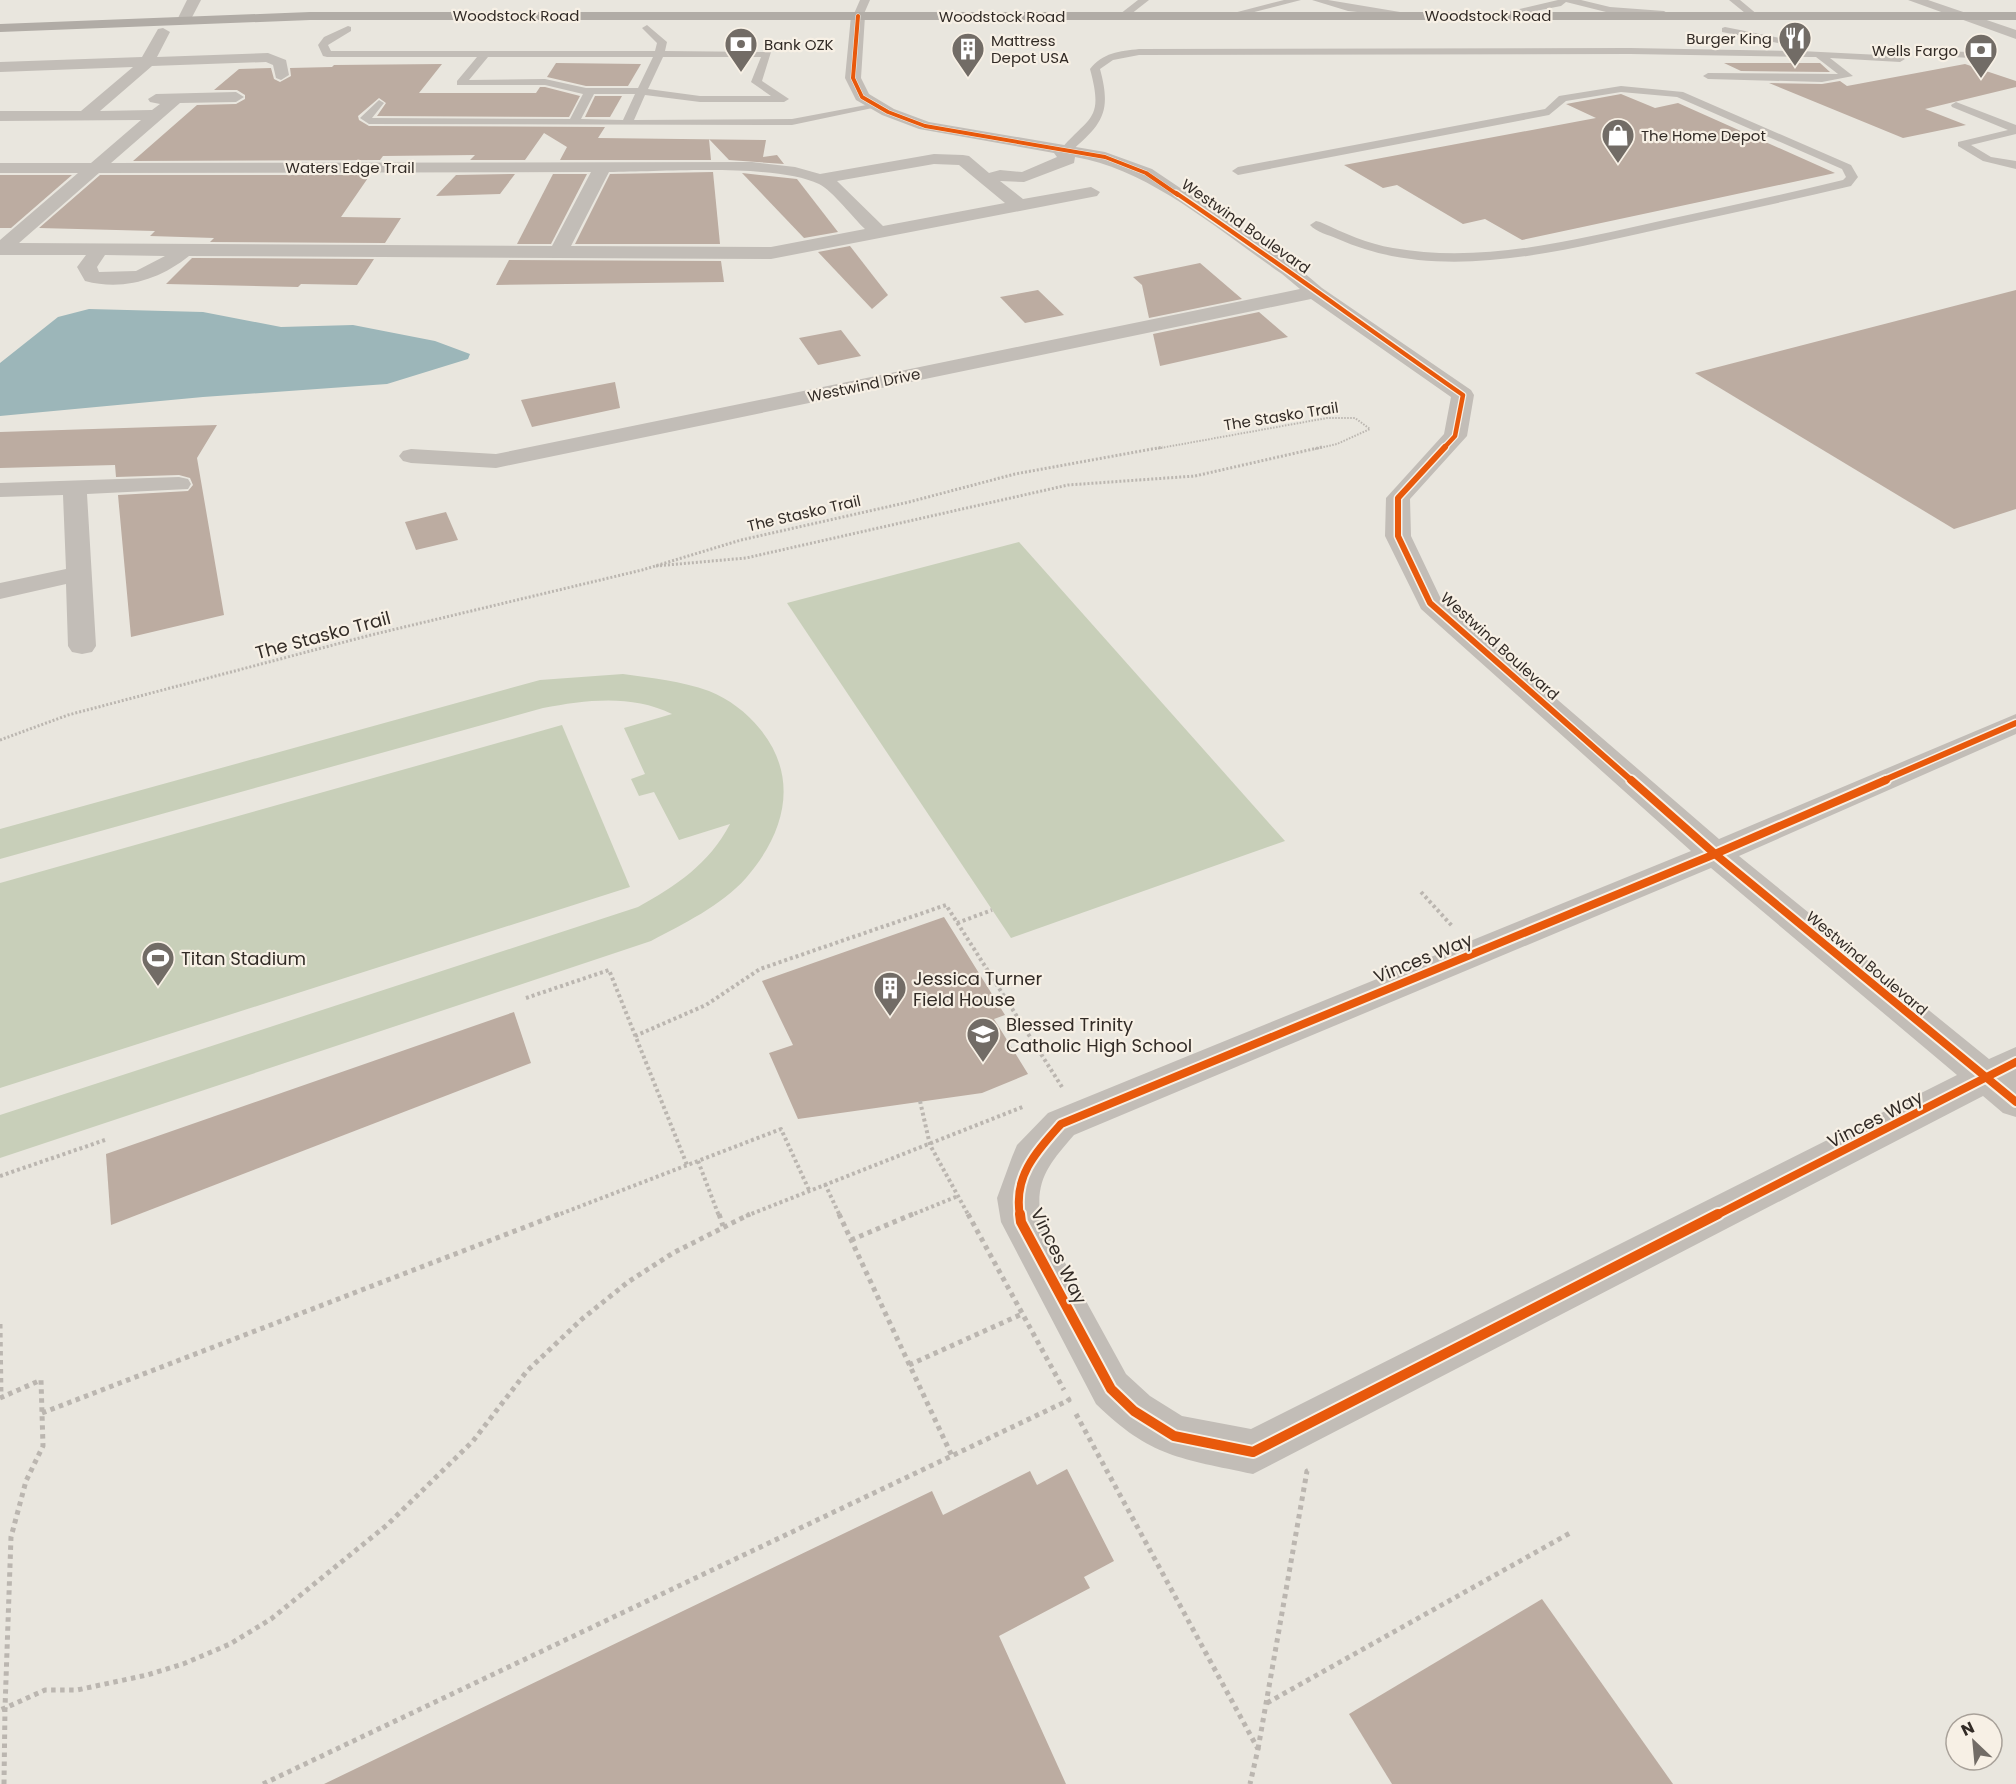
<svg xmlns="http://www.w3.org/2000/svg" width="2016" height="1784" font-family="Poppins,sans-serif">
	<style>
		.green { fill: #c8cfb9 }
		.water { fill: #9cb6b9 }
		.building { fill: #bcaca1 }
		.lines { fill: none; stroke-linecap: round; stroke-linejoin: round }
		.path-far3 { stroke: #bbb6b0; stroke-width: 2; stroke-dasharray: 1.5 1.5; stroke-linecap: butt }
		.path-far2 { stroke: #bbb6b0; stroke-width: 3; stroke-dasharray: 2 2; stroke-linecap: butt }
		.path-far1 { stroke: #bbb6b0; stroke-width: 4; stroke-dasharray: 3 3; stroke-linecap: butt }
		.path { stroke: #bbb6b0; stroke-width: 5; stroke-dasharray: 4.5 4.5; stroke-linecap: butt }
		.service { fill: #c2bdb7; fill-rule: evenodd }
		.minor { fill: #c2bdb7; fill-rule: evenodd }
		.tertiary { fill: #c2bdb7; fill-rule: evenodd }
		.primary { fill: #b1aca6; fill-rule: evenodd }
		.cycleway-far4-casing { stroke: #f7f0e5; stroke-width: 5 }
		.cycleway-far3-casing { stroke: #f7f0e5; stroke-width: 7 }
		.cycleway-far2-casing { stroke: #f7f0e5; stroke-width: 9 }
		.cycleway-far1-casing { stroke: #f7f0e5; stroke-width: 12 }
		.cycleway-casing { stroke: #f7f0e5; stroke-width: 14 }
		.cycleway-far4 { stroke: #e8590c; stroke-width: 4 }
		.cycleway-far3 { stroke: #e8590c; stroke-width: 4.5 }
		.cycleway-far2 { stroke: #e8590c; stroke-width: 6 }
		.cycleway-far1 { stroke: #e8590c; stroke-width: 8 }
		.cycleway { stroke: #e8590c; stroke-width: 10 }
		.labels { text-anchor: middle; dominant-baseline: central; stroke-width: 4.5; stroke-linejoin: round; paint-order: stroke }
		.far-street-label { font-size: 15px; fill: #322b26; stroke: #f7f0e5 }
		.far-poi-label { font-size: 15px; fill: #322b26; stroke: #f7f0e5; text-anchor: start }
		.street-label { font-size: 18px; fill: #322b26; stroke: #f7f0e5 }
		.poi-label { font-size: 18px; fill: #322b26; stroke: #f7f0e5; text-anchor: start }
	</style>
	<rect width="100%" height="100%" fill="#e9e6de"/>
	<g class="green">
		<path d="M1019,542L1285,841L1011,938L787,603Z"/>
		<path d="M623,674C652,678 681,681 709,691C729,699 746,712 760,729C800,778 785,833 746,878C721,906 683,924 651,941L0,1158V1115L638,907C676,886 709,864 730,824L679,840L654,792L639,796L631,779L645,774L624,728L672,714C631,694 586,700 543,708L0,859V829L540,680Z"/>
		<path d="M562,725L630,887L0,1088V883Z"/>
	</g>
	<path class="water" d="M89,309L203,312L281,327L353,325L435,341L470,354L468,359L387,384L203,397L0,416V363L58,317Z"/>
	<g class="building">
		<path d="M556,63L641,64L628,86H586L547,77Z"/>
		<path d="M1724,63H1820L1830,72L1741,71Z"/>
		<path d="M442,64L419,93H536L540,87H545L580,96L569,117L377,116L386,103L379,98L358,116L359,120L369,126L605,127L598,138L766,140L763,157L777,155L784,164L729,160L709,139L711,160H560L567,147L544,133L525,160H470L475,155L383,156L380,160L133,161L197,105L236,104L245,99V95L237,90H214L239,69L271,68L274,79L280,82L291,76L290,68L332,67L334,65Z"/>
		<path d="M1965,64L2016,81V87L1925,109L1966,125L1903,138L1769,83L1822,84L1840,81L1847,86Z"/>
		<path d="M1621,94L1655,108L1678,103L1835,173L1522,240L1485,219L1463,224L1397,185L1383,188L1344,165L1596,118L1566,104Z"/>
		<path d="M595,96H622L610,117H585Z"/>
		<path d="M713,172L720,244H575L610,174Z"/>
		<path d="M742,173L797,179L838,232L804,238Z"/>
		<path d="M515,174L500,194L436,196L456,175Z"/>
		<path d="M553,174H587L551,244H517Z"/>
		<path d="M0,175H72L11,228H0Z"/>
		<path d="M100,175H370L341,217L401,218L385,243L210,242L214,238L150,236L155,231L39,228Z"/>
		<path d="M850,246L888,295L872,309L818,252Z"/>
		<path d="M192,258L374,259L357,285L301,284L298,287L166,284Z"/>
		<path d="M509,260L721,261L724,282L496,285Z"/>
		<path d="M1200,263L1242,299L1149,318L1142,285L1133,277Z"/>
		<path d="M1038,290L1064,315L1025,323L1000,297Z"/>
		<path d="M2016,290V509L1954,529L1695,373Z"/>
		<path d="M1259,312L1288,337L1160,366L1153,334Z"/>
		<path d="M841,330L861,356L818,365L799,338Z"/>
		<path d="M615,382L620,408L532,427L521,400Z"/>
		<path d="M217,425L197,458L224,615L131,637L118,495L188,491L193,485L190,478L179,475L116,477L115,465L0,468V432Z"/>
		<path d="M446,512L458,540L416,550L405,522Z"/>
		<path d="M944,917L1005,1015L994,1019L1028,1074L982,1093L798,1119L769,1053L793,1045L762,981Z"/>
		<path d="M514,1012L531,1063L111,1225L106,1154Z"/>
		<path d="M1067,1469L1114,1561L1084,1577L1090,1588L999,1636L1066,1784H324L932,1491L943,1515L1030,1471L1037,1485Z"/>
		<path d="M1542,1599L1673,1784H1392L1349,1714Z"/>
	</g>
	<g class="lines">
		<path class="path-far3" d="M1155,449L1327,418H1355L1370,429L1337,444L1315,449"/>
		<g class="path-far2">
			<path d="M656,566L746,558L1068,485L1195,476L1322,447"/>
			<path d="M0,740L68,715L371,635L642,570L741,540L909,502L1015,474L1163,447"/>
		</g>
		<g class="path-far1">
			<path d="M1421,892L1453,927"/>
			<path d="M957,923L992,910"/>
			<path d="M526,998L609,970L687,1165"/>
			<path d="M635,1036L706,1005L760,969L946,905L1062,1087"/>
			<path d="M920,1101L930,1145L969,1216"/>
			<path d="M698,1161L719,1216"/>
			<path d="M0,1176L105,1140"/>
			<path d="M825,1184L840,1216"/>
			<path d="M555,1216L781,1129L809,1190"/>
			<path d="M746,1216L1025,1106"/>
			<path d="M909,1216L958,1196"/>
		</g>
		<g class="path">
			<path d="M719,1214L723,1226"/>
			<path d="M839,1214L952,1456"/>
			<path d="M968,1214L1064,1390"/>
			<path d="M851,1240L913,1214"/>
			<path d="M0,1324L1,1398"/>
			<path d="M909,1365L1022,1314"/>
			<path d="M0,1398L41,1380L43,1446L26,1481L11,1537L5,1708L0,1710"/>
			<path d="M42,1413L559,1214"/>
			<path d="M1076,1414L1258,1749L1250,1784"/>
			<path d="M1267,1703L1570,1533"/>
			<path d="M1258,1749L1307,1471L1312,1469"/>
			<path d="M4,1784L5,1708L45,1690H77L147,1675L183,1664L230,1644L271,1619L387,1525L473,1441L527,1371L582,1319L628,1282L673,1253L750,1214"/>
			<path d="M263,1784L1069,1400L1067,1397"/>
		</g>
		<g class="service">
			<path d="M860,0H870L863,16L858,19L853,16Z"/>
			<path d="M1138,0H1149L1126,18H1120V14Z"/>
			<path d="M1284,0H1301L1227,19L1222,16Z"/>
			<path d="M1312,0H1328L1418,15L1413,18L1348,11Z"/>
			<path d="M1558,0H1581L1610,7L1664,11L1669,14L1664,17L1610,13L1566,2L1561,6L1499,18L1494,15Z"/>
			<path d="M1729,0H1740L1758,15L1750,17Z"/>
			<path d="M647,25L667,42L665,51L771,52L762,81L789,99L784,102H700L645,95L634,120L792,119L877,103L882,106L792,125L369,124L360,118L379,100L384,103L372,118L570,119L583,94L545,85H457V81L477,57H327L323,56L318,45L324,37L348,26L351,27V31L328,45L331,51H655L657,43L642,28ZM488,57H653L638,88H586L545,79L469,80ZM663,57H761L751,82L771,96H700L648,89ZM594,94H635L623,120L581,119Z"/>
			<path d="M1725,27L1785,39L1801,47V51L1900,56L1905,59L1900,62L1830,58L1853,76L1822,82L1708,79L1703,76L1708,73L1838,74L1816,57H1810L1630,54L1139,55L1113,60L1100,69C1112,113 1102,124 1070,152L1060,150C1090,115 1104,121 1090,69C1102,53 1120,51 1139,49L1630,48L1793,51L1778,43L1722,32V28Z"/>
			<path d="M1932,51L1973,52L1978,55L1973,58L1928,56L1927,54Z"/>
			<path d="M1621,86L1683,92L1851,165L1858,177L1851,186C1792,200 1733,213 1673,226C1567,249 1443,286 1338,239C1329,235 1316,232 1310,225L1316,221L1320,222C1344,233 1368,244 1393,248C1482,264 1574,240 1660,221C1721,208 1782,195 1843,180L1846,177L1842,169L1677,97L1621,92L1566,101L1549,115L1238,175L1232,171L1238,167L1545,109L1559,96Z"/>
			<path d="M1956,102L2016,125V134L1971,145L1991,157L2016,161V169L1983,161L1958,146V142L2008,130L1952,107L1951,105Z"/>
		</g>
		<g class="minor">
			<path d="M187,0H201L189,23L184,24L177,20Z"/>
			<path d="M858,12L865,16L861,78L869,94L894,109L929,122L1105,152L1152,169L1296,266L1322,288L1471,390L1474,395L1467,436L1410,499L1411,536L1441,599L1719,839L2016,714V734L1739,856L1989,1059L2016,1047V1117L2003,1113L1983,1096L1253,1474C1182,1459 1150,1457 1096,1404L1001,1222L997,1198L1012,1157L1017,1145L1048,1113L1691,851L1421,609L1385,536L1386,498L1444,434L1451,397L1311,299L496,468L411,463L403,461L399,456L403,451L411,449L496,454L1300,289L1282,274C1219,231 1151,170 1075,157L1074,163L1024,182L1000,181L1023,199L1091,187L1100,192L1097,196L771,259L189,256C159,280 123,291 85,281L77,267L86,255H0V240L78,173H0V163H91L141,120L0,121V111H81L133,67L0,72V62L142,57L158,29L163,28L170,32L157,57L268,53L286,60L289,75L281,80L276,78L273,65L266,62L152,66L100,111L152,110L160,104L150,102L148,99L156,94L236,92L244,97L236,102L180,103L111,163L752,162L795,167L820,174L934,154L963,155L969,156L989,173L1000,170L1022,172L1057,157L1054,153L919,129L882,115L856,100L845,78L851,16ZM934,164L959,165L1005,203L883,226L837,181ZM591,172L552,246L19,243L99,173ZM609,172C661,172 775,163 819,184C833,191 853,218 865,229L771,247L571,246ZM105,255L165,256L136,271L99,272L97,267ZM1711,868L1957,1075L1251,1429L1182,1416L1150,1396L1126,1374L1041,1219C1034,1180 1050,1163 1074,1135Z"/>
			<path d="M179,477L188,479L191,484L188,489L87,494L96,646L92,652L82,654L72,652L68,646L66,584L0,599V583L66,569L63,495L0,497V483Z"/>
		</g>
		<path class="tertiary" d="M1908,0H1928L2016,30V39Z"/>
		<path class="primary" d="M310,12H2016V20H310L0,32V24Z"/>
		<defs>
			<path id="cycleway-far4" d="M858,16L853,78L862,97L888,112L925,126L1105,157L1146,173L1178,195"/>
			<path id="cycleway-far3" d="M1176,193C1273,259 1367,328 1463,395L1455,436L1443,449"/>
			<g id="cycleway-far2">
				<path d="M1445,447L1398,498V536L1430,603L1632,781"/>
				<path d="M1882,781L2016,723"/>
			</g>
			<g id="cycleway-far1">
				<path d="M1631,780L1715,854L2016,1102"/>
				<path d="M1020,1216C1013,1176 1036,1152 1061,1124L1715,854L1886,780"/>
				<path d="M1715,1216L2016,1062"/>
			</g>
			<path id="cycleway" d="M1020,1214L1021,1222L1111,1389L1134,1411L1174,1436L1253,1452L1718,1214"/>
		</defs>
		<use href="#cycleway-far4" class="cycleway-far4-casing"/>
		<use href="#cycleway-far3" class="cycleway-far3-casing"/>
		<use href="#cycleway-far2" class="cycleway-far2-casing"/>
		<use href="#cycleway-far1" class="cycleway-far1-casing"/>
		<use href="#cycleway" class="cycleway-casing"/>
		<use href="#cycleway-far4" class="cycleway-far4"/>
		<use href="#cycleway-far3" class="cycleway-far3"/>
		<use href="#cycleway-far2" class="cycleway-far2"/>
		<use href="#cycleway-far1" class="cycleway-far1"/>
		<use href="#cycleway" class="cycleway"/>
	</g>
	<defs>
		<symbol id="restaurant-pin" viewBox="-11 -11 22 30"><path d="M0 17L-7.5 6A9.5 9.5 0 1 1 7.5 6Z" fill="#726c66" stroke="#f7f0e5"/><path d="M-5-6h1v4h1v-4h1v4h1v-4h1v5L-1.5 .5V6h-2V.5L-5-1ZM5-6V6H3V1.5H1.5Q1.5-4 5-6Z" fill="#fff"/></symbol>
		<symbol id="bank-pin" viewBox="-11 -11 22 30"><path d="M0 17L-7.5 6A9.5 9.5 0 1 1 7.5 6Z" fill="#726c66" stroke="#f7f0e5"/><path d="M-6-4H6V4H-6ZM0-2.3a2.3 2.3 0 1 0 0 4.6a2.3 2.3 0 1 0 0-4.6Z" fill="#fff"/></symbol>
		<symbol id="building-pin" viewBox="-11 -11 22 30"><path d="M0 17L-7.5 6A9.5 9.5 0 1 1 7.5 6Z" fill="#726c66" stroke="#f7f0e5"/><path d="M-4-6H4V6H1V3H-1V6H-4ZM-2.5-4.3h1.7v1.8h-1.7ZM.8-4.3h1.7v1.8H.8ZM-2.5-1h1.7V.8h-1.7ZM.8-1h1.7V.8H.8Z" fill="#fff"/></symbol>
		<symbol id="shop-pin" viewBox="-11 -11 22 30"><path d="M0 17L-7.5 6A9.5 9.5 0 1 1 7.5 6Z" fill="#726c66" stroke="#f7f0e5"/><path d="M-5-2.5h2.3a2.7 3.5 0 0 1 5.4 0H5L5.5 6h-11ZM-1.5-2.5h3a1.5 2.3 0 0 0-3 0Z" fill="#fff"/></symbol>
		<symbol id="stadium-pin" viewBox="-11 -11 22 30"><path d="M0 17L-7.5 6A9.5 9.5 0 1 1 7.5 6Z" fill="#726c66" stroke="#f7f0e5"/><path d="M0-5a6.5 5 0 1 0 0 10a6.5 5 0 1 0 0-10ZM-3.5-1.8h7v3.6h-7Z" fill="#fff"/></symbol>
		<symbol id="school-pin" viewBox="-11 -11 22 30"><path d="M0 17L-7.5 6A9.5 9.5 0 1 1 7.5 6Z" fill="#726c66" stroke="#f7f0e5"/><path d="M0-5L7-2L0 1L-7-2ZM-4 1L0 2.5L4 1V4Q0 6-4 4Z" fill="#fff"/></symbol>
	</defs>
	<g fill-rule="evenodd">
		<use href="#restaurant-pin" x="1776" y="19" width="38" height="52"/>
		<use href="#bank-pin" x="722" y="25" width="38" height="52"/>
		<use href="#building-pin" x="949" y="30" width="38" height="52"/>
		<use href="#bank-pin" x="1962" y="31" width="38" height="52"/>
		<use href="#shop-pin" x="1599" y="116" width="38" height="52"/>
		<use href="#stadium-pin" x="139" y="939" width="38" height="52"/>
		<use href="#building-pin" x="871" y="969" width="38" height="52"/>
		<use href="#school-pin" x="964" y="1015" width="38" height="52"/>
	</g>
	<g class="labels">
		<g class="far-street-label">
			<text x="516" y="15">Woodstock Road</text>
			<text x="1488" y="15">Woodstock Road</text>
			<text x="1002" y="16">Woodstock Road</text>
			<text x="350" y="167">Waters Edge Trail</text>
			<text transform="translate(1246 226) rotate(35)">Westwind Boulevard</text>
			<text transform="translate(864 385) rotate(-12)">Westwind Drive</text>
			<text transform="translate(1281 416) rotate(-9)">The Stasko Trail</text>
			<text transform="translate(804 513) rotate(-13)">The Stasko Trail</text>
			<text transform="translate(1500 646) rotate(42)">Westwind Boulevard</text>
			<text transform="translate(1867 963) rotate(40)">Westwind Boulevard</text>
		</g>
		<g class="far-poi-label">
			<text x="1772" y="38" text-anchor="end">Burger King</text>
			<text x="991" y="40">Mattress<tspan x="991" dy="17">Depot USA</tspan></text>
			<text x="764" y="44">Bank OZK</text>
			<text x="1958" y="50" text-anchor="end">Wells Fargo</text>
			<text x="1641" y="135">The Home Depot</text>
		</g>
		<g class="street-label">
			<text transform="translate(323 635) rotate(-15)">The Stasko Trail</text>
			<text transform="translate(1423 958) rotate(-22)">Vinces Way</text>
			<text transform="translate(1875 1119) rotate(-27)">Vinces Way</text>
			<text transform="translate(1059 1256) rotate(64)">Vinces Way</text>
		</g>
		<g class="poi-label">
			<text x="181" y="958">Titan Stadium</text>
			<text x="913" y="978">Jessica Turner<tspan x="913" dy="21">Field House</tspan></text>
			<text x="1006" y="1024">Blessed Trinity<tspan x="1006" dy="21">Catholic High School</tspan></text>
		</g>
	</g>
	<g transform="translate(1974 1742) rotate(334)"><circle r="28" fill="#f7f0e5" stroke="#a8a199" stroke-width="1.5"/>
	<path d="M0-4.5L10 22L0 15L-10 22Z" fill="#726c66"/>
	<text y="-9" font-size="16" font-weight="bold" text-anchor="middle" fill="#322b26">N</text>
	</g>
</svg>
